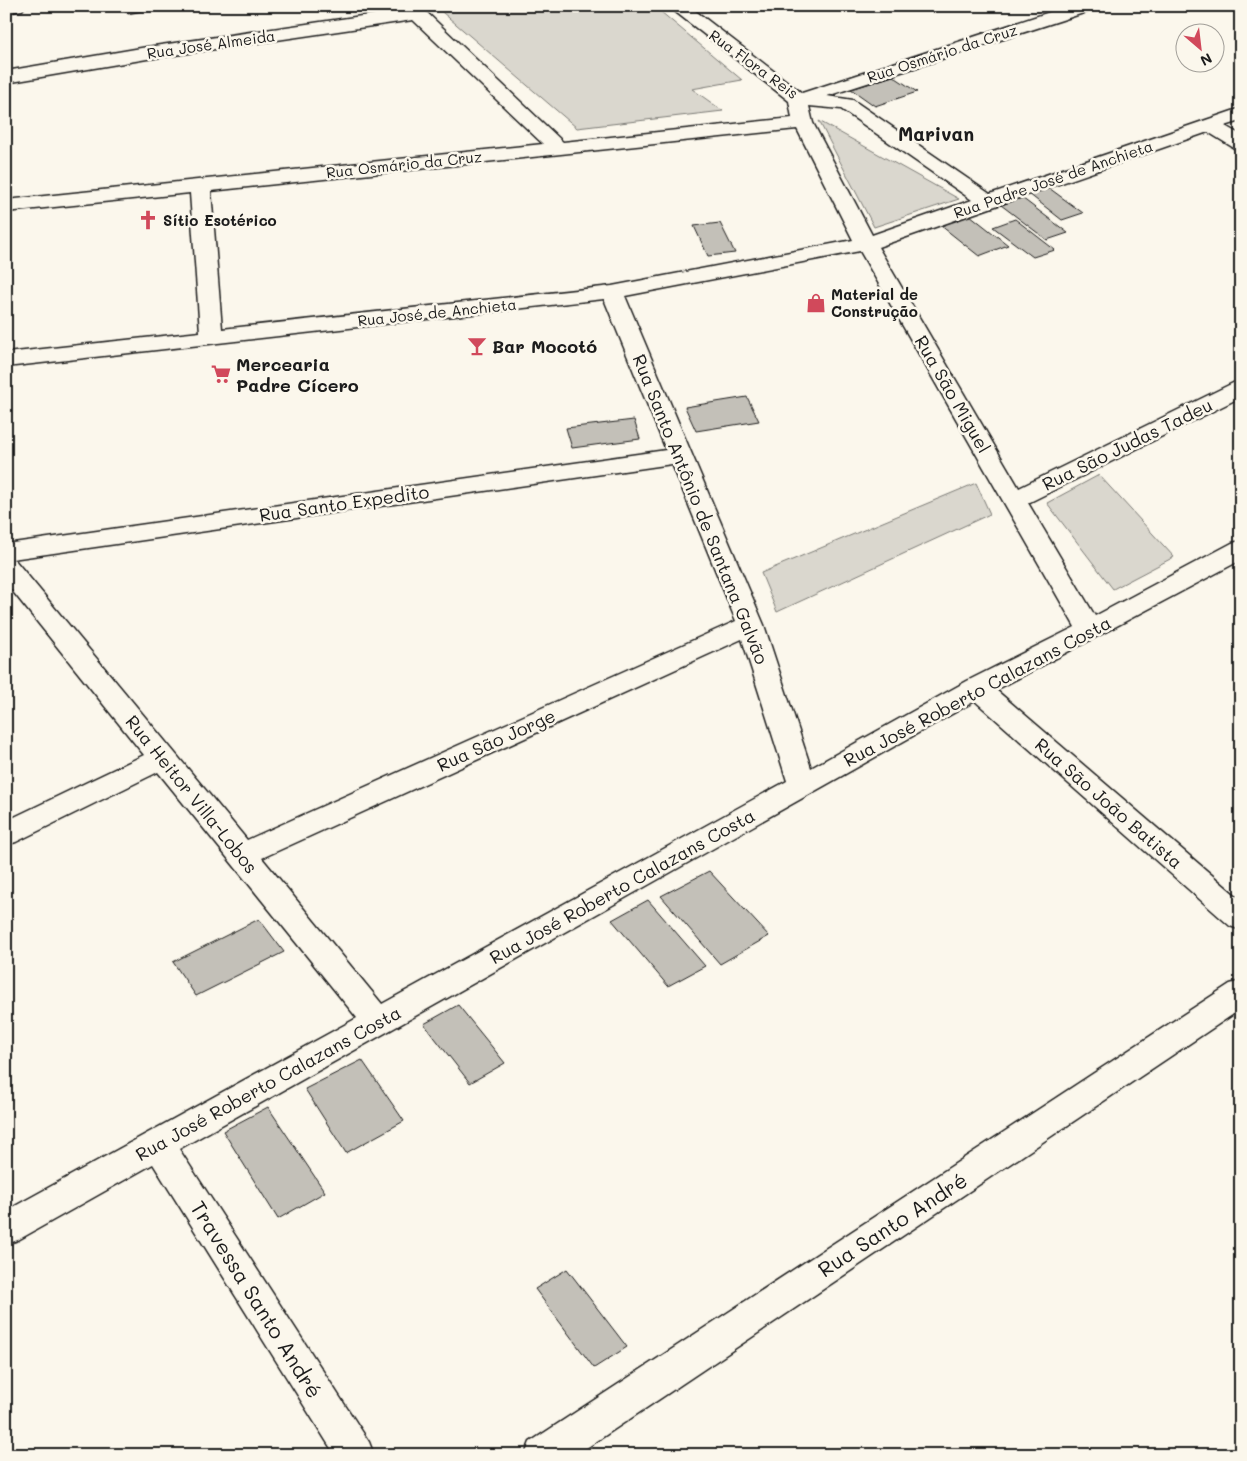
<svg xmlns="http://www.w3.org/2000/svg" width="1247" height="1461" font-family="Mali,sans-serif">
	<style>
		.green { fill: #dad7ce; stroke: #7b7a75 }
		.building { fill: #c3c0b8; stroke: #1c1c1c }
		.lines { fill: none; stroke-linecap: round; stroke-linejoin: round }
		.minor-casing { stroke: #1c1c1c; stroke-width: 3 }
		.minor { fill: #fbf7ec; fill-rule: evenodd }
		.labels { text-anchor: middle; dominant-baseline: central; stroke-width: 5; stroke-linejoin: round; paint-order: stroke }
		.far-street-label { font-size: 15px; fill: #1c1c1c; stroke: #fbf7ec }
		.far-poi-label { font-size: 15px; font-weight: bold; fill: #1c1c1c; stroke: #fbf7ec; text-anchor: start }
		.poi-label { font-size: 18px; font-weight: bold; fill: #1c1c1c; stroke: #fbf7ec; text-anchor: start }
		.street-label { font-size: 18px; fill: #1c1c1c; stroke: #fbf7ec }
		.far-district-label { font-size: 19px; font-weight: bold; fill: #1c1c1c; stroke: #fbf7ec }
		.near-street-label { font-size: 21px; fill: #1c1c1c; stroke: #fbf7ec }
	</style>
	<rect width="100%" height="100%" fill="#fbf7ec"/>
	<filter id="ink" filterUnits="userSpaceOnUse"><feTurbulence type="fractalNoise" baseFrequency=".02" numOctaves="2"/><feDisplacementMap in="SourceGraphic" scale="10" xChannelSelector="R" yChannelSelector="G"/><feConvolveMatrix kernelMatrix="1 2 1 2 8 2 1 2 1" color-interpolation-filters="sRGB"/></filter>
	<g filter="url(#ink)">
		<g class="green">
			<path d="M435,6H654L742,80L692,89L723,111L577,128Z"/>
			<path d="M819,121L959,199L874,227Z"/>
			<path d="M1099,475L1174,557L1113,589L1047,503Z"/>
			<path d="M976,483L990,514L777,612L761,573Z"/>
		</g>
		<g class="building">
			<path d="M121,6H144L147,10L128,14Z"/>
			<path d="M893,76L917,92L875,106L851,89Z"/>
			<path d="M1049,188L1083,213L1062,220L1029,194Z"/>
			<path d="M1022,198L1068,233L1047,240L1001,205Z"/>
			<path d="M970,215L1008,245L979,256L940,225Z"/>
			<path d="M1015,219L1055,250L1033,257L993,227Z"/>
			<path d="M720,223L735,253L708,256L694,226Z"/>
			<path d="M747,397L759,421L696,431L685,407Z"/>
			<path d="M634,420L640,439L572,448L566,428Z"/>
			<path d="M709,871L769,936L720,964L661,896Z"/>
			<path d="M648,900L705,966L668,986L612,920Z"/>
			<path d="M259,919L284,952L196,996L173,962Z"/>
			<path d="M458,1005L505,1063L470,1083L424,1024Z"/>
			<path d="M362,1060L404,1121L346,1153L305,1089Z"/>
			<path d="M268,1107L325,1192L278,1219L223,1131Z"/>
			<path d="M567,1269L627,1347L594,1368L535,1289Z"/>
		</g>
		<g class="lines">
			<defs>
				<g id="minor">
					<path d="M6,6H25L22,10L6,13Z"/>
					<path d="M400,6H420L563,142L792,118L789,101L668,6H689L802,93L1068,6H1096L1093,10L827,96L853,100L990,194L1241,108V121L1225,126L1241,135V150L1234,148L1208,132L878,247L1019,488L1233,383L1241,381V397L1028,503L1095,616L1232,543L1241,541V560L996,690L1241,900V930L1230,926L975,701L179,1149L369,1442L374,1455H335L153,1164L18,1240L6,1244V1211L357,1018L158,772L16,842L6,845V821L144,755L6,583V544L666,450L604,299L6,367V353L200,332L190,193L6,212V200L543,144L413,20L147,59L6,83V71L147,47L403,10ZM809,106L841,109L972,200L872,235L813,123ZM797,129L853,240L612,286L222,329L211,191ZM860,251L1075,627L967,681L811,768L764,625L625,296ZM672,464L736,621L247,840L15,560L12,559ZM742,639L787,781L382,1004L262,858Z"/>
					<path d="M1241,981V1009L576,1455H525L530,1442L1230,984Z"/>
				</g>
			</defs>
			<use href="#minor" class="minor-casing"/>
			<use href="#minor" class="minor"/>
		</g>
	</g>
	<defs>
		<symbol id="church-bare" viewBox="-9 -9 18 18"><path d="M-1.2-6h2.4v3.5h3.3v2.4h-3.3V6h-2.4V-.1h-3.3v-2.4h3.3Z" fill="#d1495b" stroke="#fbf7ec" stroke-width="2.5" paint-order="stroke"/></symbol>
		<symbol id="shop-bare" viewBox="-9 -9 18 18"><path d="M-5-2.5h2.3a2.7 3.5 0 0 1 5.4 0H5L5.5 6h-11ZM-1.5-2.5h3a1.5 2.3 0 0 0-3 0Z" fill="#d1495b" stroke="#fbf7ec" stroke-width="2.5" paint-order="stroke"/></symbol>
		<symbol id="bar-bare" viewBox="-9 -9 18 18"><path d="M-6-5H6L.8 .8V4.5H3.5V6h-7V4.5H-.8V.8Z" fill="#d1495b" stroke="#fbf7ec" stroke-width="2.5" paint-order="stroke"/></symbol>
		<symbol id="supermarket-bare" viewBox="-9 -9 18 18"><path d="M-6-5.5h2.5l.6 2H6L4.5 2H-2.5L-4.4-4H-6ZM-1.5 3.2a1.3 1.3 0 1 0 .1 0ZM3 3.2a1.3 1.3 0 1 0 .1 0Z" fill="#d1495b" stroke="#fbf7ec" stroke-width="2.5" paint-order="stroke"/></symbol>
	</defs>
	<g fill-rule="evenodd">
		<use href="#church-bare" x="134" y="206" width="28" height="28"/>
		<use href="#shop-bare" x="802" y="289" width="28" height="28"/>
		<use href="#bar-bare" x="463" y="332" width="28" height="28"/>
		<use href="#supermarket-bare" x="207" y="360" width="28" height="28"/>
	</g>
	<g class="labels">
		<g class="far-street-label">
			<text transform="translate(211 44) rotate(-8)">Rua José Almeida</text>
			<text transform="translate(942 53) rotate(-18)">Rua Osmário da Cruz</text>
			<text transform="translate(754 64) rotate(36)">Rua Flora Reis</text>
			<text transform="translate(404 164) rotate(-6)">Rua Osmário da Cruz</text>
			<text transform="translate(1053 179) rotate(-19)">Rua Padre José de Anchieta</text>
			<text transform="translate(437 312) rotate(-6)">Rua José de Anchieta</text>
		</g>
		<g class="far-poi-label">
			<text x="163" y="220">Sítio Esotérico</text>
			<text x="831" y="294">Material de<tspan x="831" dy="17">Construção</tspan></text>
		</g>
		<g class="poi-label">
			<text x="492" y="346">Bar Mocotó</text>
			<text x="236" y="364">Mercearia<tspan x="236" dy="21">Padre Cícero</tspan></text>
		</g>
		<g class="street-label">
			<text transform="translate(953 394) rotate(60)">Rua São Miguel</text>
			<text transform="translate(1127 444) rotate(-26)">Rua São Judas Tadeu</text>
			<text transform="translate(344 503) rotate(-8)">Rua Santo Expedito</text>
			<text transform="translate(701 509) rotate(68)">Rua Santo Antônio de Santana Galvão</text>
			<text transform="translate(977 691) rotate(-28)">Rua José Roberto Calazans Costa</text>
			<text transform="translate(496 740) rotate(-24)">Rua São Jorge</text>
			<text transform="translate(192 794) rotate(51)">Rua Heitor Villa-Lobos</text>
			<text transform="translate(1109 803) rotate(41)">Rua São João Batista</text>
			<text transform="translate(622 886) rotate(-29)">Rua José Roberto Calazans Costa</text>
			<text transform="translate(268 1083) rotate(-29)">Rua José Roberto Calazans Costa</text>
		</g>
		<g class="far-district-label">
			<text x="936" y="133">Marivan</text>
		</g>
		<g class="near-street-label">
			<text transform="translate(892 1224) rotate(-33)">Rua Santo André</text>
			<text transform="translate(257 1299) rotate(58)">Travessa Santo André</text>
		</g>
	</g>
	<rect width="1247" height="1461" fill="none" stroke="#fbf7ec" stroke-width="25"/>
	<rect x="12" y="12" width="1222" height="1436" fill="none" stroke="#1c1c1c" stroke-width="2" filter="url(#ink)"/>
	<g transform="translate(1200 48) rotate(152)"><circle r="24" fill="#fbf7ec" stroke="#a29f99"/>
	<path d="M0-4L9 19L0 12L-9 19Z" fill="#d1495b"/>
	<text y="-8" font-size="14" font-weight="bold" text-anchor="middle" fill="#1c1c1c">N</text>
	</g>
</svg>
